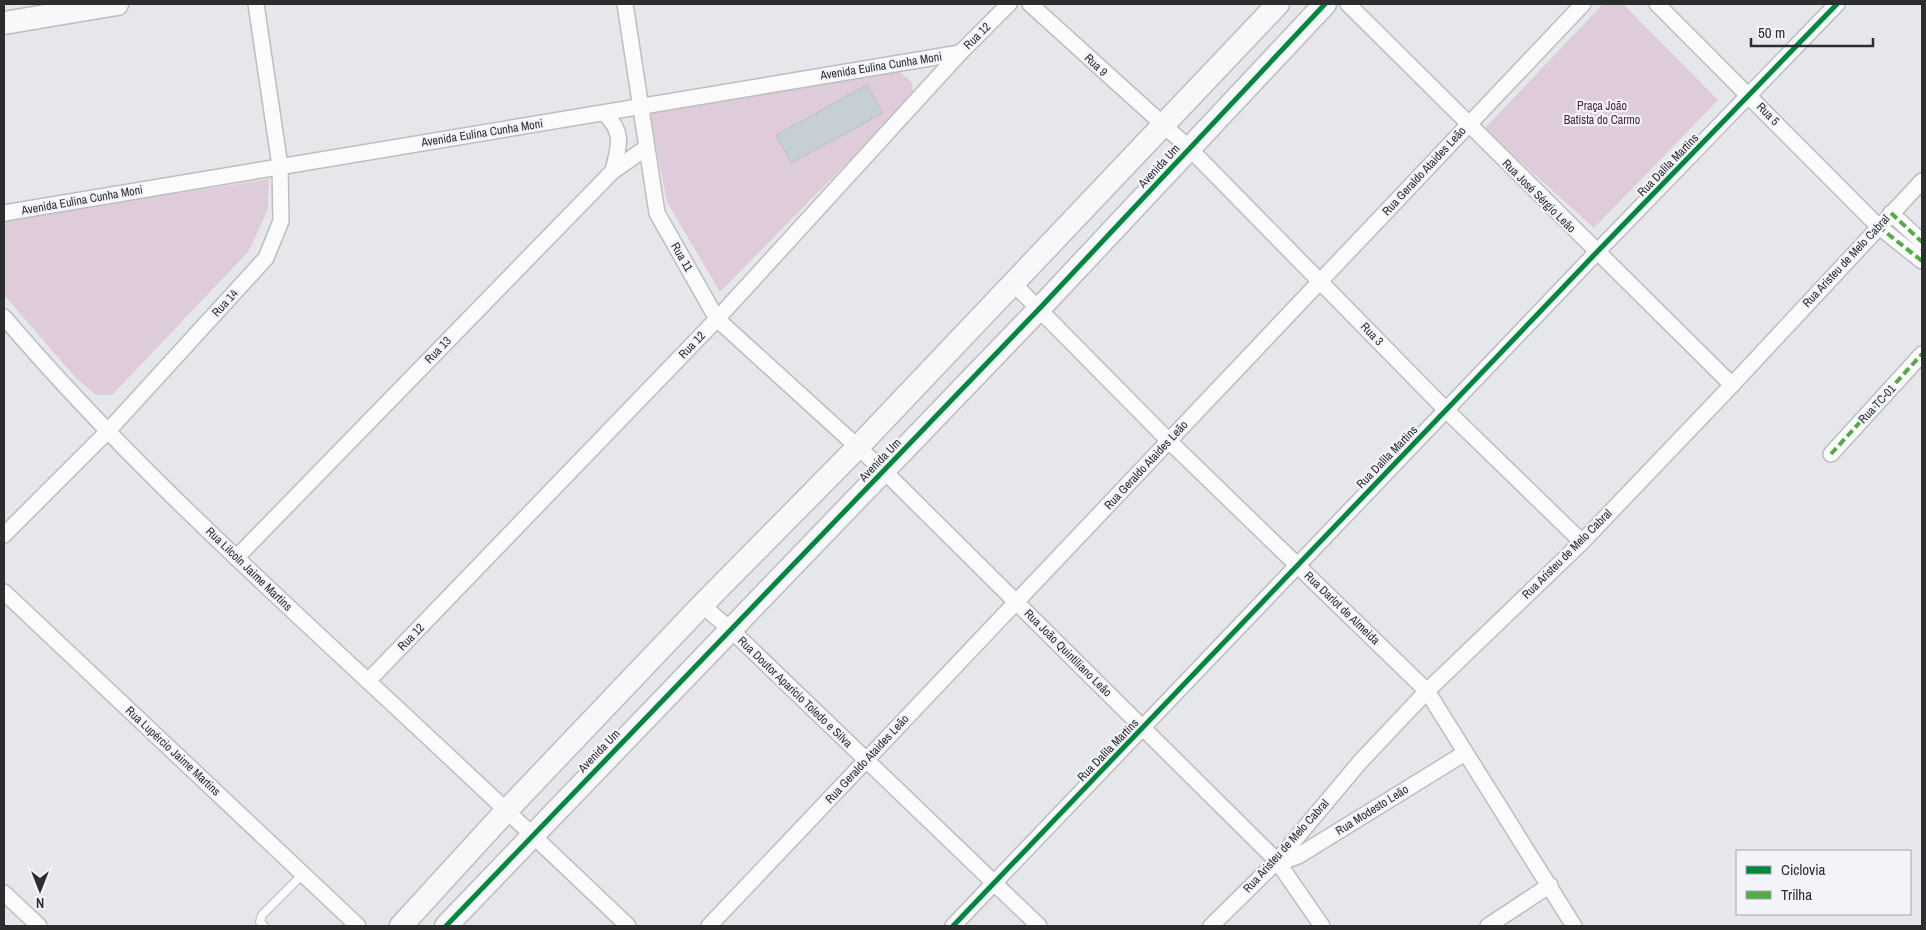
<svg xmlns="http://www.w3.org/2000/svg" width="1926" height="930" font-family="'Archivo Narrow',sans-serif">
	<style>
		.green { fill: #dfccdb }
		.building { fill: #c7cfd6; stroke: #bcbec1 }
		.lines { fill: none; stroke-linecap: round; stroke-linejoin: round }
		.lane-casing { stroke: #bdbdc0; stroke-width: 10 }
		.street-casing { stroke: #bdbdc0; stroke-width: 18 }
		.secondary-casing { stroke: #bdbdc0; stroke-width: 25 }
		.lane { stroke: #fbfbfc; stroke-width: 8 }
		.street { stroke: #fbfbfc; stroke-width: 15 }
		.secondary { stroke: #f8f7f9; stroke-width: 22 }
		.quiet { stroke: #54ab45; stroke-width: 4; stroke-dasharray: 8 4; stroke-linecap: butt }
		.cycleway-casing { stroke: #f2f4fa; stroke-width: 8 }
		.cycleway { stroke: #00873e; stroke-width: 5 }
		.labels { text-anchor: middle; dominant-baseline: central; stroke-width: 4.5; stroke-linejoin: round; paint-order: stroke }
		.street-label { font-size: 12px; fill: #2c2d2f; stroke: #f2f4fa }
		.park-label { font-size: 12px; fill: #4b1c3e; stroke: #f2f4fa }
	</style>
	<rect width="100%" height="100%" fill="#e6e7eb"/>
	<g class="green">
		<path d="M1603,4H1623L1718,100L1594,228L1484,129Z"/>
		<path d="M898,71L911,81L913,91L908,101L720,292L667,202L649,112Z"/>
		<path d="M269,179L268,209L249,251L112,395H96L77,379L4,295V220Z"/>
	</g>
	<path class="building" d="M867,85L883,113L791,163L776,135Z"/>
	<g class="lines">
		<defs>
			<path id="lane" d="M264,926L260,922L262,915L303,874"/>
			<g id="street">
				<path d="M625,4L657,213L717,319L884,471L1277,861L1322,926"/>
				<path d="M1030,4L1189,148L1446,410L1582,542"/>
				<path d="M1348,4L1732,385"/>
				<path d="M1657,4L1878,226L1922,261"/>
				<path d="M604,113C625,133 619,145 613,171"/>
				<path d="M4,213L960,53"/>
				<path d="M1891,213L1922,242"/>
				<path d="M1013,283L1169,441L1427,691L1574,926"/>
				<path d="M4,317C107,438 224,547 341,656C437,745 533,835 628,926"/>
				<path d="M1831,454L1922,354"/>
				<path d="M4,535L108,431L266,258L281,221L280,166L256,4"/>
				<path d="M236,558L613,171L646,148"/>
				<path d="M4,592L358,926"/>
				<path d="M702,605L731,630L1039,926"/>
				<path d="M368,681L717,319L960,53L1009,4"/>
				<path d="M1279,863L1298,856L1465,753"/>
				<path d="M4,893L39,926"/>
				<path d="M709,926L1583,4"/>
				<path d="M953,926L1596,253L1837,4"/>
				<path d="M1211,926L1277,861L1360,762L1427,691L1582,542L1732,385L1922,181"/>
				<path d="M1488,926L1550,885"/>
			</g>
			<g id="secondary">
				<path d="M4,23L117,4"/>
				<path d="M401,926L507,810L702,605L857,448L1278,4"/>
				<path d="M446,926L1040,308L1325,4"/>
			</g>
		</defs>
		<use href="#lane" class="lane-casing"/>
		<use href="#street" class="street-casing"/>
		<use href="#secondary" class="secondary-casing"/>
		<use href="#lane" class="lane"/>
		<use href="#street" class="street"/>
		<use href="#secondary" class="secondary"/>
		<g class="quiet">
			<path d="M1891,213L1922,242"/>
			<path d="M1878,226L1922,261"/>
			<path d="M1831,454L1922,354"/>
		</g>
		<defs>
			<g id="cycleway">
				<path d="M446,926L1040,308L1325,4"/>
				<path d="M953,926L1596,253L1837,4"/>
			</g>
		</defs>
		<use href="#cycleway" class="cycleway-casing"/>
		<use href="#cycleway" class="cycleway"/>
	</g>
	<g class="labels">
		<g class="street-label">
			<text transform="translate(977 36) rotate(-45)">Rua 12</text>
			<text transform="translate(1096 65) rotate(43)">Rua 9</text>
			<text transform="translate(881 66) rotate(-9)">Avenida Eulina Cunha Moni</text>
			<text transform="translate(1768 114) rotate(45)">Rua 5</text>
			<text transform="translate(482 133) rotate(-9)">Avenida Eulina Cunha Moni</text>
			<text transform="translate(1668 165) rotate(-46)">Rua Dalila Martins</text>
			<text transform="translate(1159 166) rotate(-47)">Avenida Um</text>
			<text transform="translate(1424 171) rotate(-47)">Rua Geraldo Ataides Leão</text>
			<text transform="translate(1539 196) rotate(45)">Rua José Sérgio Leão</text>
			<text transform="translate(82 200) rotate(-10)">Avenida Eulina Cunha Moni</text>
			<text transform="translate(682 257) rotate(60)">Rua 11</text>
			<text transform="translate(1846 261) rotate(-47)">Rua Aristeu de Melo Cabral</text>
			<text transform="translate(225 303) rotate(-48)">Rua 14</text>
			<text transform="translate(1372 334) rotate(46)">Rua 3</text>
			<text transform="translate(692 345) rotate(-46)">Rua 12</text>
			<text transform="translate(438 350) rotate(-46)">Rua 13</text>
			<text transform="translate(1877 404) rotate(-47)">Rua TC-01</text>
			<text transform="translate(1387 457) rotate(-46)">Rua Dalila Martins</text>
			<text transform="translate(880 460) rotate(-46)">Avenida Um</text>
			<text transform="translate(1146 465) rotate(-47)">Rua Geraldo Ataides Leão</text>
			<text transform="translate(1567 554) rotate(-45)">Rua Aristeu de Melo Cabral</text>
			<text transform="translate(249 569) rotate(44)">Rua Lilcoln Jaime Martins</text>
			<text transform="translate(1342 608) rotate(44)">Rua Darlot de Almeida</text>
			<text transform="translate(411 637) rotate(-46)">Rua 12</text>
			<text transform="translate(1068 653) rotate(45)">Rua João Quintiliano Leão</text>
			<text transform="translate(795 692) rotate(44)">Rua Doutor Aparício Toledo e Silva</text>
			<text transform="translate(1108 750) rotate(-46)">Rua Dalila Martins</text>
			<text transform="translate(173 751) rotate(43)">Rua Lupércio Jaime Martins</text>
			<text transform="translate(599 751) rotate(-46)">Avenida Um</text>
			<text transform="translate(867 759) rotate(-47)">Rua Geraldo Ataides Leão</text>
			<text transform="translate(1372 810) rotate(-32)">Rua Modesto Leão</text>
			<text transform="translate(1286 846) rotate(-48)">Rua Aristeu de Melo Cabral</text>
		</g>
		<g class="park-label">
			<text x="1602" y="106">Praça João<tspan x="1602" dy="14">Batista do Carmo</tspan></text>
		</g>
	</g>
	<rect width="1926" height="930" fill="none" stroke="#2c2d2f" stroke-width="10"/>
	<rect x="1736" y="850" width="175" height="65" fill="#f2f4fa" stroke="#a3a4a9"/>
	<rect x="1746" y="866" width="25" height="8" fill="#00873e" stroke="#a3a4a9"/>
	<text x="1781" y="875" font-size="15" fill="#2c2d2f">Ciclovia</text>
	<rect x="1746" y="891" width="25" height="8" fill="#54ab45" stroke="#a3a4a9"/>
	<text x="1781" y="900" font-size="15" fill="#2c2d2f">Trilha</text>
	<g transform="translate(40 890) rotate(180)" stroke="#f2f4fa" stroke-width="4" paint-order="stroke">
	<path d="M0-4L9 19L0 12L-9 19Z" fill="#2c2d2f"/>
	<text y="-8" font-size="14" font-weight="bold" text-anchor="middle" fill="#2c2d2f">N</text>
	</g>
	<path d="M1751 38v8h122v-8" fill="none" stroke="#2c2d2f" stroke-width="2.5"/>
	<text x="1758" y="38" font-size="15" fill="#2c2d2f" stroke="#f2f4fa" stroke-width="4" paint-order="stroke">50 m</text>
</svg>
